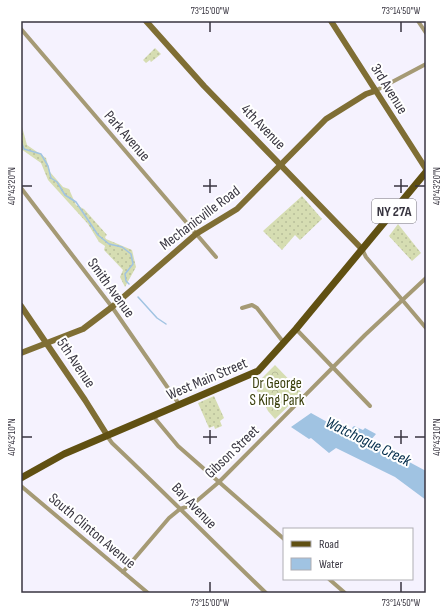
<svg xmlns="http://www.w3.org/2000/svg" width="447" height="614" font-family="'Sofia Sans Condensed',sans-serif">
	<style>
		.grass { fill: url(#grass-dots) }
		.park { fill: url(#park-crowns) }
		.water { fill: #a0c3e2 }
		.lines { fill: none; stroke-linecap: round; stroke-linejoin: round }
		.stream { stroke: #a0c3e2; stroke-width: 1.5 }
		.street { stroke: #a59a75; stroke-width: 4 }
		.secondary { stroke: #7f6e34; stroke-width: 6 }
		.primary { stroke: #605012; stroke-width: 7 }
		.ticks { fill: none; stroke: #383540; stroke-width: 1.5 }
		.labels { text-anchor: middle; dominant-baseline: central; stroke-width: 4; stroke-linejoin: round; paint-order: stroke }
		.shield { fill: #fff; stroke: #747279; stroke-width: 1 }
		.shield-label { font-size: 14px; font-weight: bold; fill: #383540 }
		.street-label { font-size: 15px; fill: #383540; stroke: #fff }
		.park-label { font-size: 15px; fill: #383d0a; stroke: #fff }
		.water-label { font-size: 16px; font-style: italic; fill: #002b49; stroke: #fff }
		.neatline { fill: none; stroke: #383540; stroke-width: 1.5 }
		.ticks-label { font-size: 10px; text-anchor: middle; fill: #383540 }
	</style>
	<defs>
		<pattern id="grass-dots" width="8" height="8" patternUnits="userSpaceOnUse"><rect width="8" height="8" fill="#d6ddb2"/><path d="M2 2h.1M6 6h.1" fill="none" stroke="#b8be9a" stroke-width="1.8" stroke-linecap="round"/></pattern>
		<pattern id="park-crowns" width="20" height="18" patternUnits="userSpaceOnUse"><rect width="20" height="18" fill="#d6ddb2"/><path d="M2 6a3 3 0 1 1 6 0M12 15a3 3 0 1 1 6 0" fill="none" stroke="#b8be9a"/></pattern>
	</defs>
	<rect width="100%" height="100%" fill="#f5f2fe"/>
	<g class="grass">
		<path d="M155,48L161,54L151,62L150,60L146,63L143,60Z"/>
		<path d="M21,123L27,145L46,158L50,172L63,187L69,189L76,205L84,209L107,235L105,237L106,239L132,250L136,267L125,287L120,277L123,270L104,250L105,246L99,242L88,224L48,180L41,163L21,149Z"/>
		<path d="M302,196L322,219L300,240L295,235L282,250L263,231Z"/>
		<path d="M398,224L421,253L412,261L389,236Z"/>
		<path d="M214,396L224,418L220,421L222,426L215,429L214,426L209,428L198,403Z"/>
	</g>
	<path class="park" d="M275,365L302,393L275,419L268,411L253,383L261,379Z"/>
	<path class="water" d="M311,413L347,433L354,426L363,430L365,428L376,434L370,441L426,471V500L395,477L336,448L329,453L311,438L309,439L291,427Z"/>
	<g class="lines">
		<g class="stream">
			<path d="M21,141L24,149L41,154L48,166L51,178L57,182L65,195L76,202L98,235L109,244L122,247L131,254L133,264L125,274L126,281L129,284"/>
			<path d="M138,297L157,318L166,324"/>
		</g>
		<g class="street">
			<path d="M418,21L426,33"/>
			<path d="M21,29L216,257"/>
			<path d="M375,91L426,64"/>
			<path d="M21,188L112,307L179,404"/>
			<path d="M362,249L366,257L426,328"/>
			<path d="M242,308L252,305L257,308L284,343"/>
			<path d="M296,329L370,406"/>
			<path d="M153,416L178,446L284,539"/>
			<path d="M107,436L112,443C164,492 214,543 266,593"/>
			<path d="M21,486L148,593"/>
			<path d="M123,572L169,518L180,509L192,505L219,482L365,335L426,278"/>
			<path d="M329,579L345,593"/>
		</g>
		<g class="secondary">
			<path d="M146,21L204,86L362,249"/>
			<path d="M331,21L426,169"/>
			<path d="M21,306L85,400L107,435"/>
			<path d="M21,353L83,329L112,307L196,234L237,209L326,119L366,94L375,91"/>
		</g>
		<path class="primary" d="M21,478L64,454L258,371L296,329L426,172"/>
	</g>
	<path class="ticks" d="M210,22V32M401,22V32M210,179V193M401,179V193M22,186H32M203,186H217M394,186H408M415,186H425M210,430V444M401,430V444M22,437H32M203,437H217M394,437H408M415,437H425M210,582V592M401,582V592"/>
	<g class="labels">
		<rect class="shield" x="372" y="199" width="44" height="24" rx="3"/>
		<g class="shield-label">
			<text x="394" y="211">NY 27A</text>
		</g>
		<g class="street-label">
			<text transform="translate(389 89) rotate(58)">3rd Avenue</text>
			<text transform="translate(263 127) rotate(46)">4th Avenue</text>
			<text transform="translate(127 136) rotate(49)">Park Avenue</text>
			<text transform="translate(200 218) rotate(-37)">Mechanicville Road</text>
			<text transform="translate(111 288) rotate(54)">Smith Avenue</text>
			<text transform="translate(76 363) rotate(56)">5th Avenue</text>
			<text transform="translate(207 379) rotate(-23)">West Main Street</text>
			<text transform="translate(232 452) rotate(-44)">Gibson Street</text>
			<text transform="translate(194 506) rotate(46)">Bay Avenue</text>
			<text transform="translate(92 531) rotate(40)">South Clinton Avenue</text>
		</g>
		<g class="park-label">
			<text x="277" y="383">Dr George<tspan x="277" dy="17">S King Park</tspan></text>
		</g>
		<g class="water-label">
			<text transform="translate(368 442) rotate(26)">Watchogue Creek</text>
		</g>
	</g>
	<rect width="447" height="614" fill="none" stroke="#ffffff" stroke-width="44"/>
	<rect x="283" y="528" width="130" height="52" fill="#ffffff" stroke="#afaeb3"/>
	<rect x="291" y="541" width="20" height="6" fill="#605012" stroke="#afaeb3"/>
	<text x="319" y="548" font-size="12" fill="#383540">Road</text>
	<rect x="291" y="558" width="20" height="12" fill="#a0c3e2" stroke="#afaeb3"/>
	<text x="319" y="568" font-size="12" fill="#383540">Water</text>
	<rect x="22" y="22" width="403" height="570" class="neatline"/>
	<g class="ticks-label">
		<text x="210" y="14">73°15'00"W</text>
		<text x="401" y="14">73°14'50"W</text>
		<text transform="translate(11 186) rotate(-90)" y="4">40°43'20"N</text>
		<text transform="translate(436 186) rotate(-90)" y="4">40°43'20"N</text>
		<text transform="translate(11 437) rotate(-90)" y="4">40°43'10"N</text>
		<text transform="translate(436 437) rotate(-90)" y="4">40°43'10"N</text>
		<text x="210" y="606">73°15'00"W</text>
		<text x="401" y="606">73°14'50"W</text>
	</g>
</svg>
